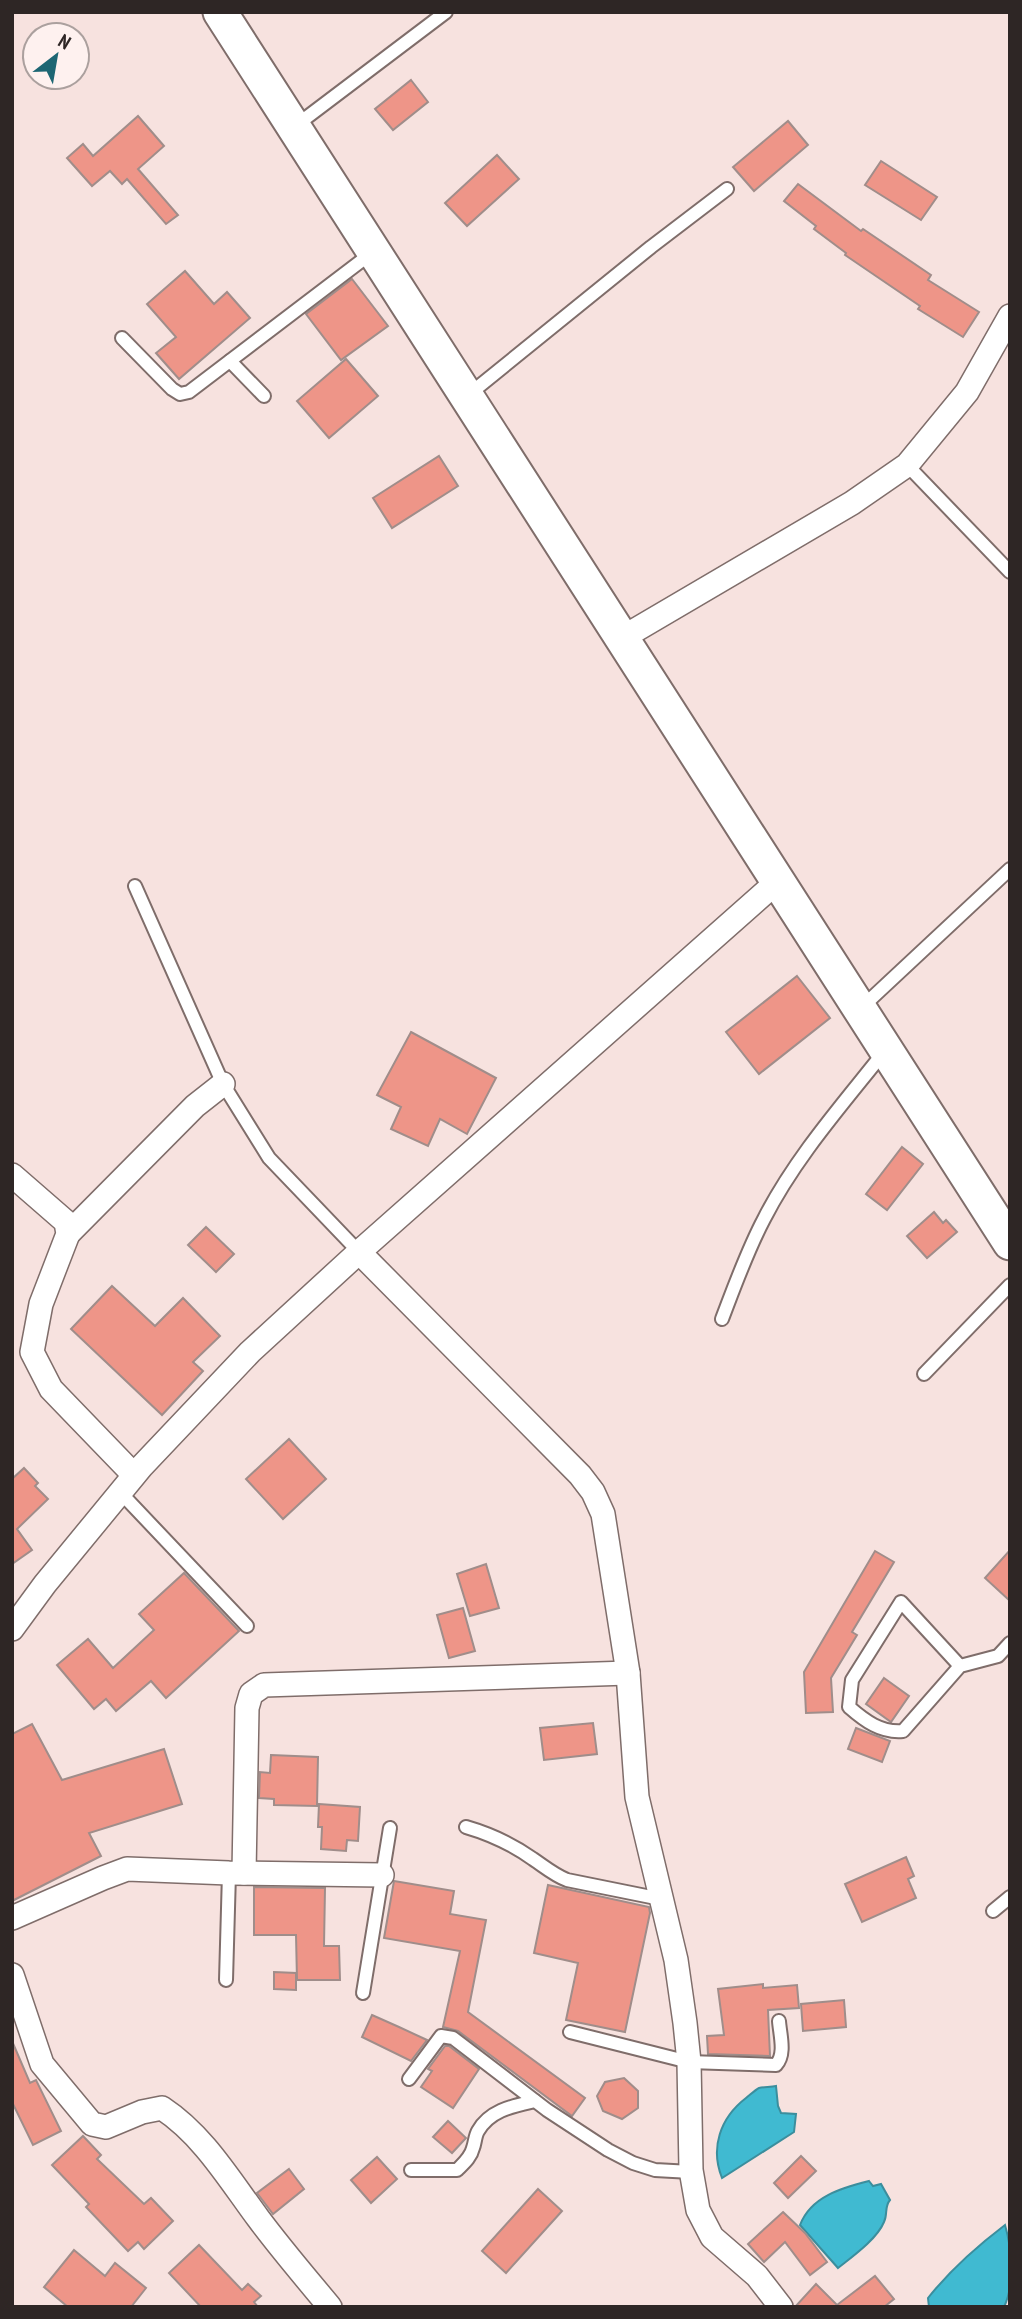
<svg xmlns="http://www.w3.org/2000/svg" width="1022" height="2319" font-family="'PT Sans Narrow',sans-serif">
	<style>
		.water { fill: #40bad1; stroke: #3b8e9d; stroke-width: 2 }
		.building { fill: #ee9588; stroke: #a08d8a; stroke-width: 2 }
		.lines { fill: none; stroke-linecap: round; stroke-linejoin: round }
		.lane-casing { stroke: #7f6d6a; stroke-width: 16 }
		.street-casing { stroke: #7f6d6a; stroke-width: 26 }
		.secondary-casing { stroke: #7f6d6a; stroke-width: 37 }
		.lane { stroke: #fff; stroke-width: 12 }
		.street { stroke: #fff; stroke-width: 23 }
		.secondary { stroke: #fff; stroke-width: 33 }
	</style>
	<rect width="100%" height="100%" fill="#f7e2df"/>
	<g class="water">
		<path d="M776,2086L778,2106L781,2113L796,2114L794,2132L722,2178C710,2148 720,2118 746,2098C750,2095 755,2090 759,2088C764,2087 771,2087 776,2086Z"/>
		<path d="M869,2181L873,2186L881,2184L890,2200C884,2207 888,2214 884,2222C877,2239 853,2256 838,2268L800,2225C811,2196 842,2188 869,2181Z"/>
		<path d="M1005,2225C1012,2249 1015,2284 1004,2307H929L928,2298C951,2269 976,2247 1005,2225Z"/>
	</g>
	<g class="building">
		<path d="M411,80L428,102L393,130L375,109Z"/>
		<path d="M138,116L164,146L138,169L178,215L166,224L127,179L122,184L110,171L92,186L67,158L83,144L93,156Z"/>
		<path d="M788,121L808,145L754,191L733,167Z"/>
		<path d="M497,155L519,179L467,226L445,203Z"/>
		<path d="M881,161L937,197L921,220L865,185Z"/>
		<path d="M798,184L861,231L863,229L931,275L928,280L979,312L963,337L918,309L920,306L845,255L846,253L814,229L816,226L784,201Z"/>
		<path d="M185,271L214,304L227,292L250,318L179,379L156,353L176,337L147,304Z"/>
		<path d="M352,279L388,326L341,360L306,314Z"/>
		<path d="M346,359L378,396L329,438L297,401Z"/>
		<path d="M439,456L458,486L392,528L373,498Z"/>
		<path d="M797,976L830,1018L759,1074L726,1032Z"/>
		<path d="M411,1032L496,1078L467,1134L440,1119L428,1146L391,1129L401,1107L377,1095Z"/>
		<path d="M902,1147L923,1164L887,1210L866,1194Z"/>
		<path d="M934,1212L943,1223L946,1220L957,1232L927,1258L907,1236Z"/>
		<path d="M206,1227L234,1254L216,1272L188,1245Z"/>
		<path d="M112,1286L155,1326L183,1298L220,1336L193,1362L203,1371L162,1415L71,1329Z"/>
		<path d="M289,1439L326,1479L283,1519L246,1479Z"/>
		<path d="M24,1468L38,1483L35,1486L48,1499L17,1529L32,1550L12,1564V1479Z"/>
		<path d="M1010,1550V1601L985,1578Z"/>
		<path d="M875,1551L894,1562L852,1632L857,1635L831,1678L833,1712L806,1713L804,1672Z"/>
		<path d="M486,1564L499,1608L470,1616L457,1574Z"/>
		<path d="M184,1573L239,1631L166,1698L151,1681L116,1711L106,1699L94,1709L57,1665L88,1639L113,1668L154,1630L139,1614Z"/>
		<path d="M463,1608L475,1651L449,1658L437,1615Z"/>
		<path d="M884,1678L909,1696L891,1722L866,1704Z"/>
		<path d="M593,1723L597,1754L544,1760L540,1728Z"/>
		<path d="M32,1724L62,1780L164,1749L182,1804L89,1833L101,1856L12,1901V1734Z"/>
		<path d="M856,1728L890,1741L882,1762L848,1749Z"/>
		<path d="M271,1755L318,1757L317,1806L274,1805V1799L259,1798L260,1772L270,1773Z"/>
		<path d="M319,1804L360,1807L358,1841L347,1840L346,1851L321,1849L322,1827H318Z"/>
		<path d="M906,1857L914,1876L908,1879L916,1898L862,1922L845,1884Z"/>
		<path d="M394,1881L454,1891L450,1914L486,1920L468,2012L585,2098L572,2116L458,2031L443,2027L460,1951L384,1938Z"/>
		<path d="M548,1885L649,1907L650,1913L625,2032L566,2020L578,1963L534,1953Z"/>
		<path d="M254,1887L325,1888L324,1946H339L340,1980H297L296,1935H254Z"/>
		<path d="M274,1972L296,1973V1990L274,1989Z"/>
		<path d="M763,1984V1988L797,1985L799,2008L768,2010L770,2056L708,2054L707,2036L724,2035L718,1989Z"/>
		<path d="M844,2000L846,2027L803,2031L801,2004Z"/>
		<path d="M372,2015L399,2027L427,2040L411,2061L362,2037Z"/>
		<path d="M12,2041L30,2083L36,2080L61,2131L33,2145L12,2102Z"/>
		<path d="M445,2046H449L479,2069L453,2108L421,2087L432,2071L428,2069Z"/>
		<path d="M624,2078L638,2091V2108L622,2119L603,2111L597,2096L605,2082Z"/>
		<path d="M448,2121L466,2138L452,2153L433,2137Z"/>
		<path d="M83,2136L101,2155L97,2159L144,2204L151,2198L173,2221L144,2249L138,2242L128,2251L86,2207L89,2204L52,2165Z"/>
		<path d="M801,2156L816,2171L788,2198L774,2183Z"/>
		<path d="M377,2157L397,2179L371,2203L351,2180Z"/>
		<path d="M289,2169L304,2189L273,2214L257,2193Z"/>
		<path d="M538,2189L562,2211L506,2273L482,2251Z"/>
		<path d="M783,2212L805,2233L827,2262L810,2275L785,2242L764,2262L748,2244Z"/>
		<path d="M199,2245L242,2290L248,2284L261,2296L254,2302L258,2307H201L169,2273Z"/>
		<path d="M74,2250L105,2276L115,2263L146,2288L131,2307H68L44,2287Z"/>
		<path d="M875,2276L894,2299L884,2307H795L816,2284L837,2305Z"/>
	</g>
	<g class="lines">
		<defs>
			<g id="lane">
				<path d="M294,127L446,12"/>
				<path d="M122,338L172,389L180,394L189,392L373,252"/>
				<path d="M230,361L264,396"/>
				<path d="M467,396L651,247L727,189"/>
				<path d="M907,465L1010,572"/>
				<path d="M135,886L223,1084L269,1158L359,1252"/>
				<path d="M860,1009L1010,869"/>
				<path d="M722,1319C735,1285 747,1251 764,1219C795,1158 842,1105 884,1052"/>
				<path d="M924,1374L1010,1285"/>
				<path d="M120,1492L247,1626"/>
				<path d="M960,1666L901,1602L852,1680L849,1707C865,1721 881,1733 903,1731L960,1666L998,1656L1010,1643"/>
				<path d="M466,1827C490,1834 512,1844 533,1859C545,1867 554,1875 567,1880L661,1899"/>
				<path d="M993,1911L1010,1897"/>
				<path d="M226,1980L229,1873"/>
				<path d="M363,1993L390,1828"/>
				<path d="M570,2032L689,2062L776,2065C786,2054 780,2035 779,2021"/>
				<path d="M409,2079L441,2036L453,2038L547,2110L608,2150L633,2163L655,2170L691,2172"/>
				<path d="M411,2170H457C464,2163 471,2157 473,2148C475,2143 475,2136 478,2131C490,2110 513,2106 535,2101"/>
			</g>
			<g id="street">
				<path d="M622,638L852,503L907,465L967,392L1010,316"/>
				<path d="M12,1175L66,1222L68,1234L41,1304L32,1352L51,1389L134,1475"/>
				<path d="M68,1234L195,1106L223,1084"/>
				<path d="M359,1252L580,1475L593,1492L603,1514L628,1673L637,1797L676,1960L685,2023L689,2062L691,2170L698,2210L712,2237L757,2276L781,2307"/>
				<path d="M12,1629L45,1584L142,1466L250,1352L359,1252L778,881"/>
				<path d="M244,1873L247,1708L251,1694L264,1685L628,1673"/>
				<path d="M12,1918L103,1878L127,1869L229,1873L382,1875"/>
				<path d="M12,1975L42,2064L92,2124L106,2127L142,2112L162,2108C203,2135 229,2179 258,2218C281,2249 306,2278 330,2307"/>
			</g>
			<path id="secondary" d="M220,12L1010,1243"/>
		</defs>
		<use href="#lane" class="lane-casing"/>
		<use href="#street" class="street-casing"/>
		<use href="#secondary" class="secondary-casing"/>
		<use href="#lane" class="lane"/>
		<use href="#street" class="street"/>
		<use href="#secondary" class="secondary"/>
	</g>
	<rect width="1022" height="2319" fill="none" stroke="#2e2625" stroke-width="28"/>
	<g transform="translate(56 56) rotate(31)"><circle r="33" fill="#fef1ef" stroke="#aba09e" stroke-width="2"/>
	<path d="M0-5L12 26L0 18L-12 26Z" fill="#1d6673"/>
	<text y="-10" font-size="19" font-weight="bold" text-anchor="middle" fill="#2e2625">N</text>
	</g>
</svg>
